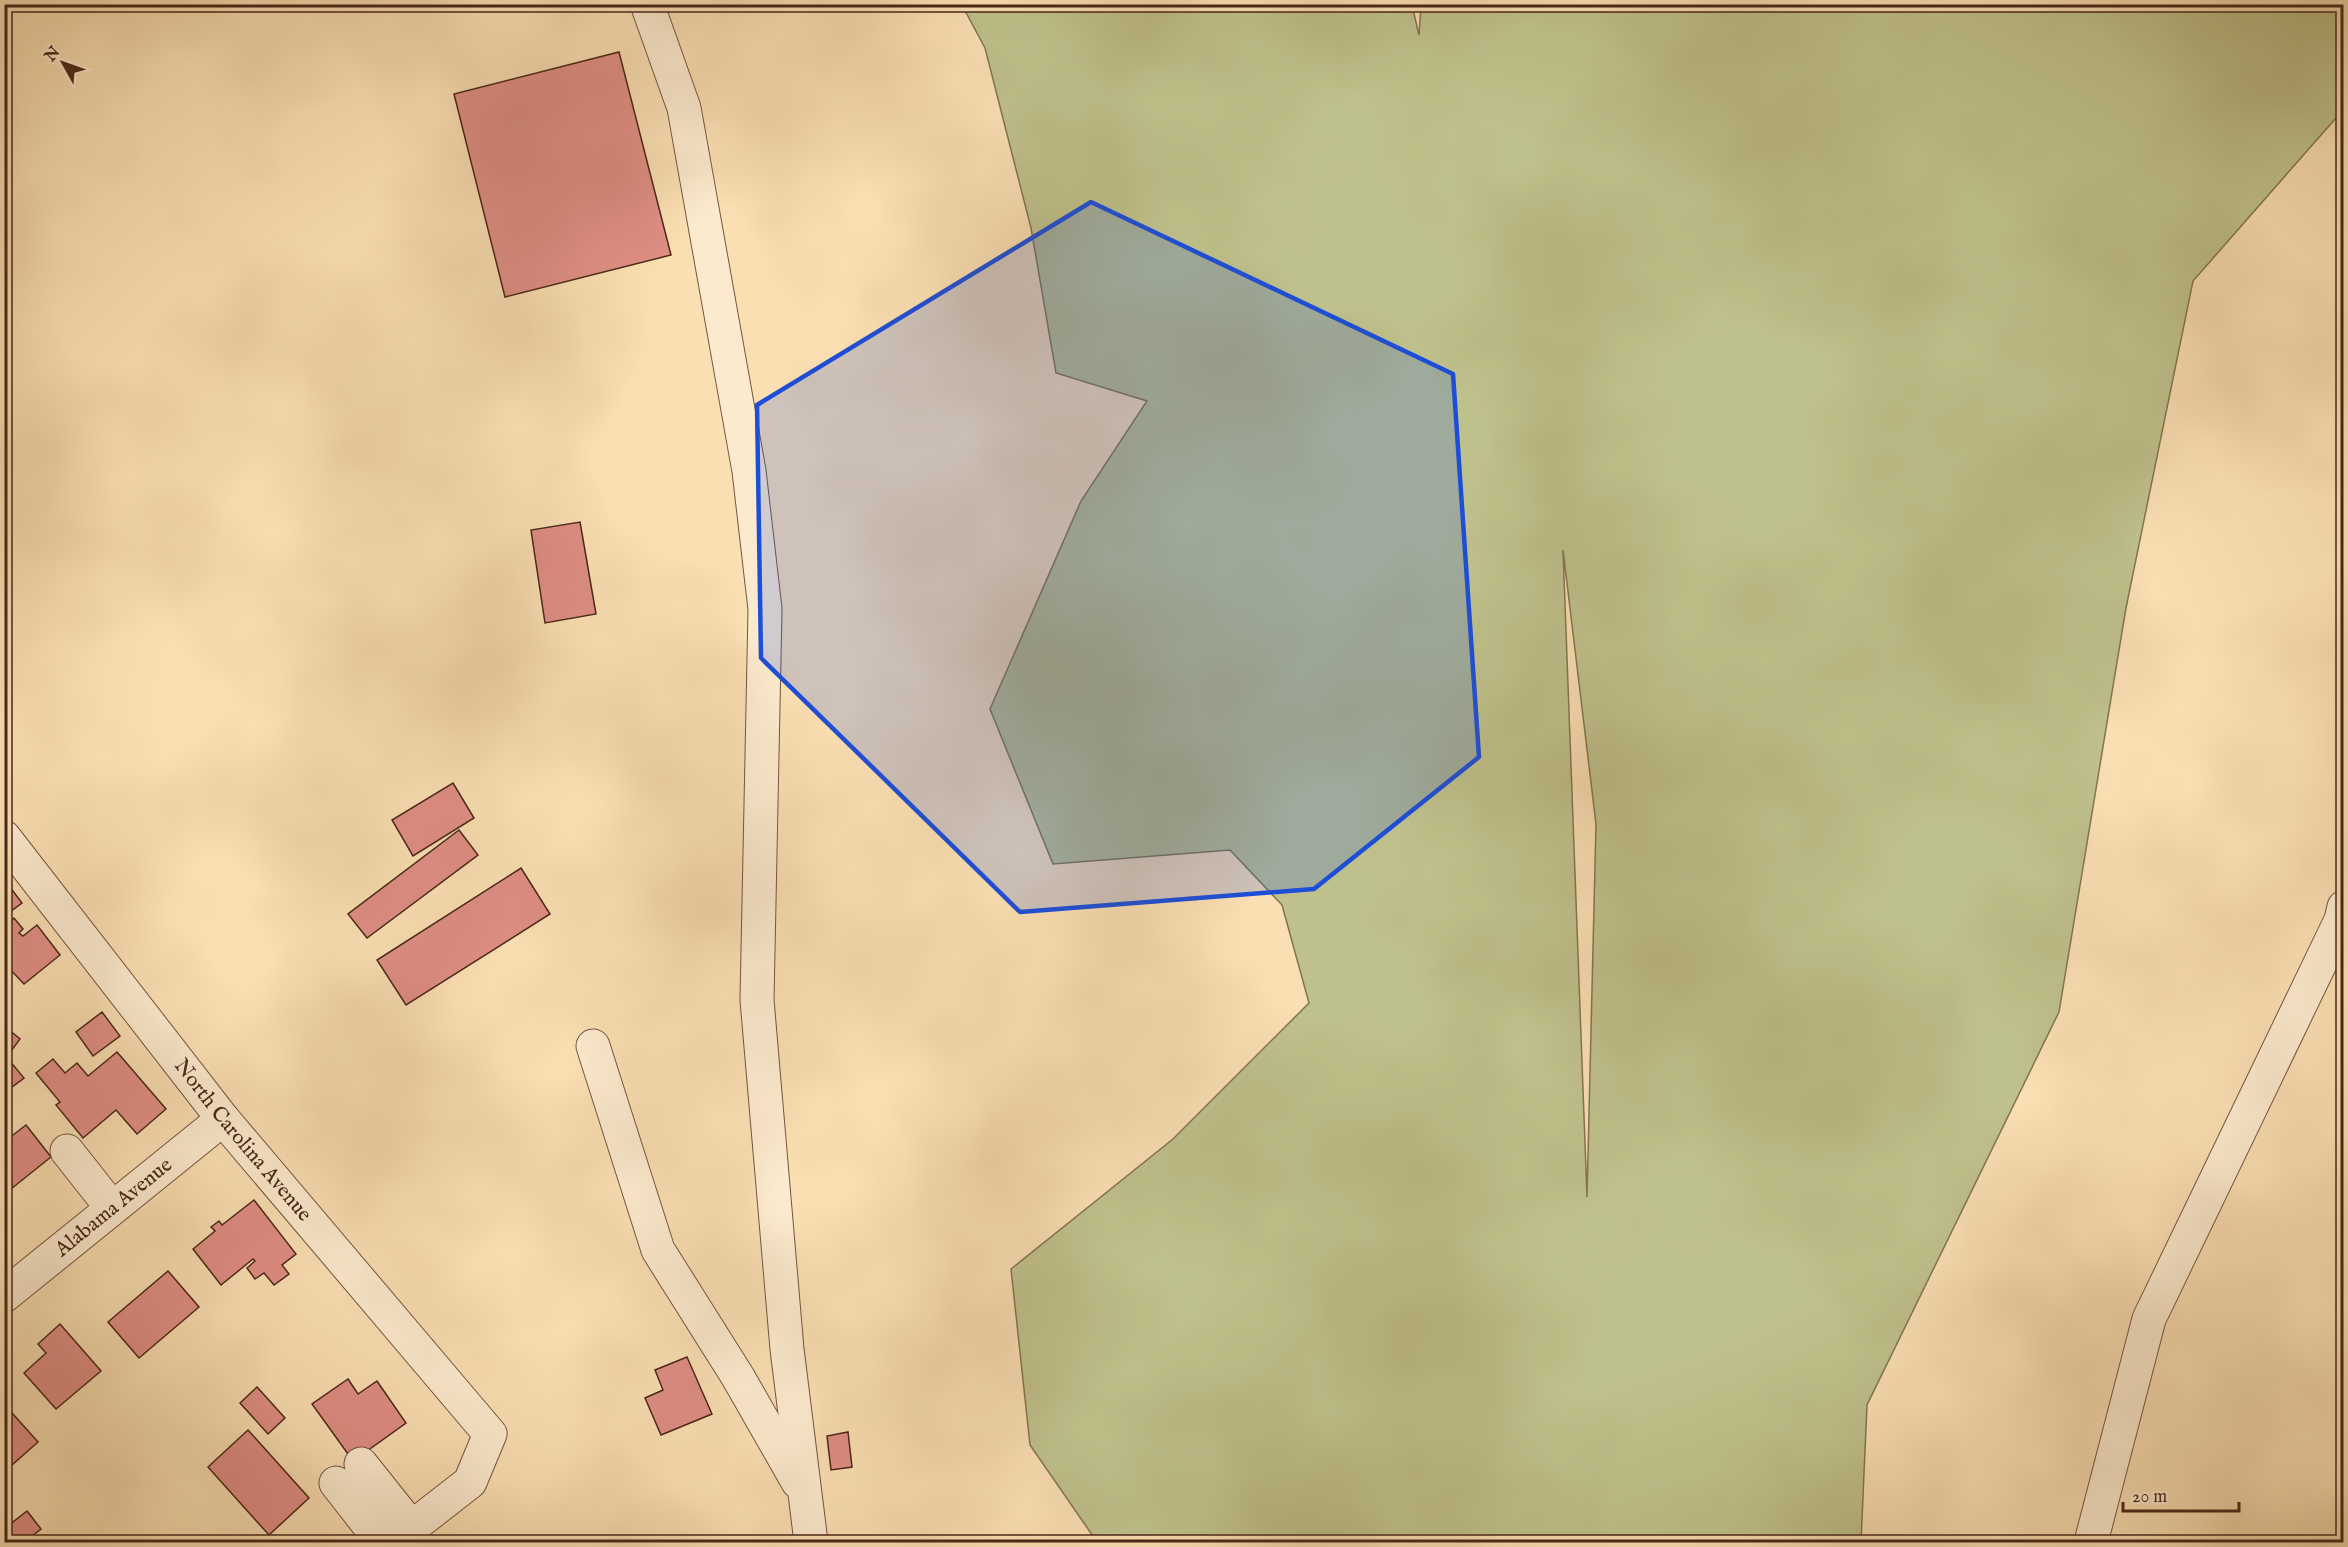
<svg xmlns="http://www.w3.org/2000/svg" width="2348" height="1547" font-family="'IM FELL English',serif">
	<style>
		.green { fill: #bfc18c; stroke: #847452; stroke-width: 1.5; fill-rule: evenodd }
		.building { fill: #e08e85; stroke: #492718; stroke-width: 1.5 }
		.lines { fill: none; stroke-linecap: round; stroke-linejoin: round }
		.minor-casing { stroke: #75553f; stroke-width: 35 }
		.minor { stroke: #fceace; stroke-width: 33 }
		.marked { fill: #1d4ed8; fill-opacity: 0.2; stroke: #1d4ed8; stroke-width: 4.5; stroke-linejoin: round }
		.labels { text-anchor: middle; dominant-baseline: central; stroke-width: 5; stroke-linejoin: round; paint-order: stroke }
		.street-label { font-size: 21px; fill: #492718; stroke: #fceace }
	</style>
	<rect width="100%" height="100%" fill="#fadfb3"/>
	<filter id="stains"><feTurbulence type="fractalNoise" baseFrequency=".00333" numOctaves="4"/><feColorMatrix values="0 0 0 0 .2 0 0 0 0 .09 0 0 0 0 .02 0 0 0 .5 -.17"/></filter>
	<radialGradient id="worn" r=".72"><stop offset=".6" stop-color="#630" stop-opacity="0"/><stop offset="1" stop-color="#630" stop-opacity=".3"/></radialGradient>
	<path class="green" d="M1421,5H2343V110L2193,281L2126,608L2059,1012L1867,1405L1861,1542H1097L1030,1445L1011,1269L1173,1139L1309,1003L1282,905L1230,850L1053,864L990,709L1081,501L1147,401L1056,373L1031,228L985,48L962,5H1412L1419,35ZM1563,550L1596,824L1587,1197Z"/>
	<g class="building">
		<path d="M619,52L671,255L505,297L454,94Z"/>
		<path d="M580,522L596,614L545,623L531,530Z"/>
		<path d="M453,783L474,818L413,856L392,820Z"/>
		<path d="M459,830L478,855L367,938L348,914Z"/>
		<path d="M521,868L550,914L406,1005L377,960Z"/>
		<path d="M4,879L22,903L6,915L11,921L14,918L23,929L19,933L23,936L37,925L60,955L24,984L4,963Z"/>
		<path d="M102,1012L120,1036L93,1056L76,1032Z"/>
		<path d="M4,1026L20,1039L9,1054L4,1050Z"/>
		<path d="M117,1052L166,1109L137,1134L116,1110L83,1138L56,1105L60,1102L36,1073L53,1059L65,1073L77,1063L88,1076Z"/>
		<path d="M4,1054L24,1078L4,1093Z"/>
		<path d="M26,1125L51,1157L6,1193L4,1190V1142Z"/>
		<path d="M254,1200L296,1254L282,1265L289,1274L274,1285L264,1273L255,1279L247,1268L255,1261L253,1259L221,1285L193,1249L215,1231L211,1227L219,1221L222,1225Z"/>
		<path d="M168,1271L199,1307L139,1358L108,1322Z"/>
		<path d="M60,1324L101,1371L56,1409L24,1373L46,1353L38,1344Z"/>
		<path d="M687,1357L712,1414L661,1435L645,1398L663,1390L655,1370Z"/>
		<path d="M348,1379L358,1394L377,1381L406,1423L353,1461L312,1404Z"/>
		<path d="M257,1387L285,1418L268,1434L240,1403Z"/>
		<path d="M4,1404L38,1442L4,1472Z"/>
		<path d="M248,1430L309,1498L269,1535L208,1467Z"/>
		<path d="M848,1432L852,1467L831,1470L827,1436Z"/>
		<path d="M27,1511L41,1529L24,1542H4V1529Z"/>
	</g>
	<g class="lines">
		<defs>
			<g id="minor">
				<path d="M647,4L684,108L749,471L765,609L757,1000L787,1349L811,1542"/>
				<path id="s1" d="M4,837L223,1119L490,1434L470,1482L393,1542"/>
				<path d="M593,1046L658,1250L738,1377L798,1482"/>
				<path d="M67,1151L112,1208"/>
				<path id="s2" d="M4,1296L223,1119"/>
				<path d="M361,1464L412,1528"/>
				<path d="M336,1483L382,1542"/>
				<path d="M2091,1542L2149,1319L2341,920L2344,907"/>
			</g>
		</defs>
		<use href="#minor" class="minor-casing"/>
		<use href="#minor" class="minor"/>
	</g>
	<path class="marked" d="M1091,202L1453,374L1479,757L1314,889L1020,912L761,658L757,405Z"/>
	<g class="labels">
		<g class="street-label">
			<text stroke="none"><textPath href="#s1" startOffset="386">North Carolina Avenue</textPath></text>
			<text stroke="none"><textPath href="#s2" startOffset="141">Alabama Avenue</textPath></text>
		</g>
	</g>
	<rect width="2348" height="1547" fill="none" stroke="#fadfb3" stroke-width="24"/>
	<rect x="6" y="6" width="2336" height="1535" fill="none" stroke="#492718" stroke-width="3"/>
	<rect x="12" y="12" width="2324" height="1523" fill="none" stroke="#492718" stroke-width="1.5"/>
	<g transform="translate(63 63) rotate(310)" stroke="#fceace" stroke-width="4.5" paint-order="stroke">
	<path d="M0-4.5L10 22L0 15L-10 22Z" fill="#492718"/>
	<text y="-9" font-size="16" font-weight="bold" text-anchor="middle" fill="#492718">N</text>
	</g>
	<path d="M2123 1502v9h116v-9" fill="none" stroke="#492718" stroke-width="3"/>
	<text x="2132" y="1502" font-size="18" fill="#492718" stroke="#fceace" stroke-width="4.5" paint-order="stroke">20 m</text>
	<rect width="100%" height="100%" filter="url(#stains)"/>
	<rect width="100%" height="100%" fill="url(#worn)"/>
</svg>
